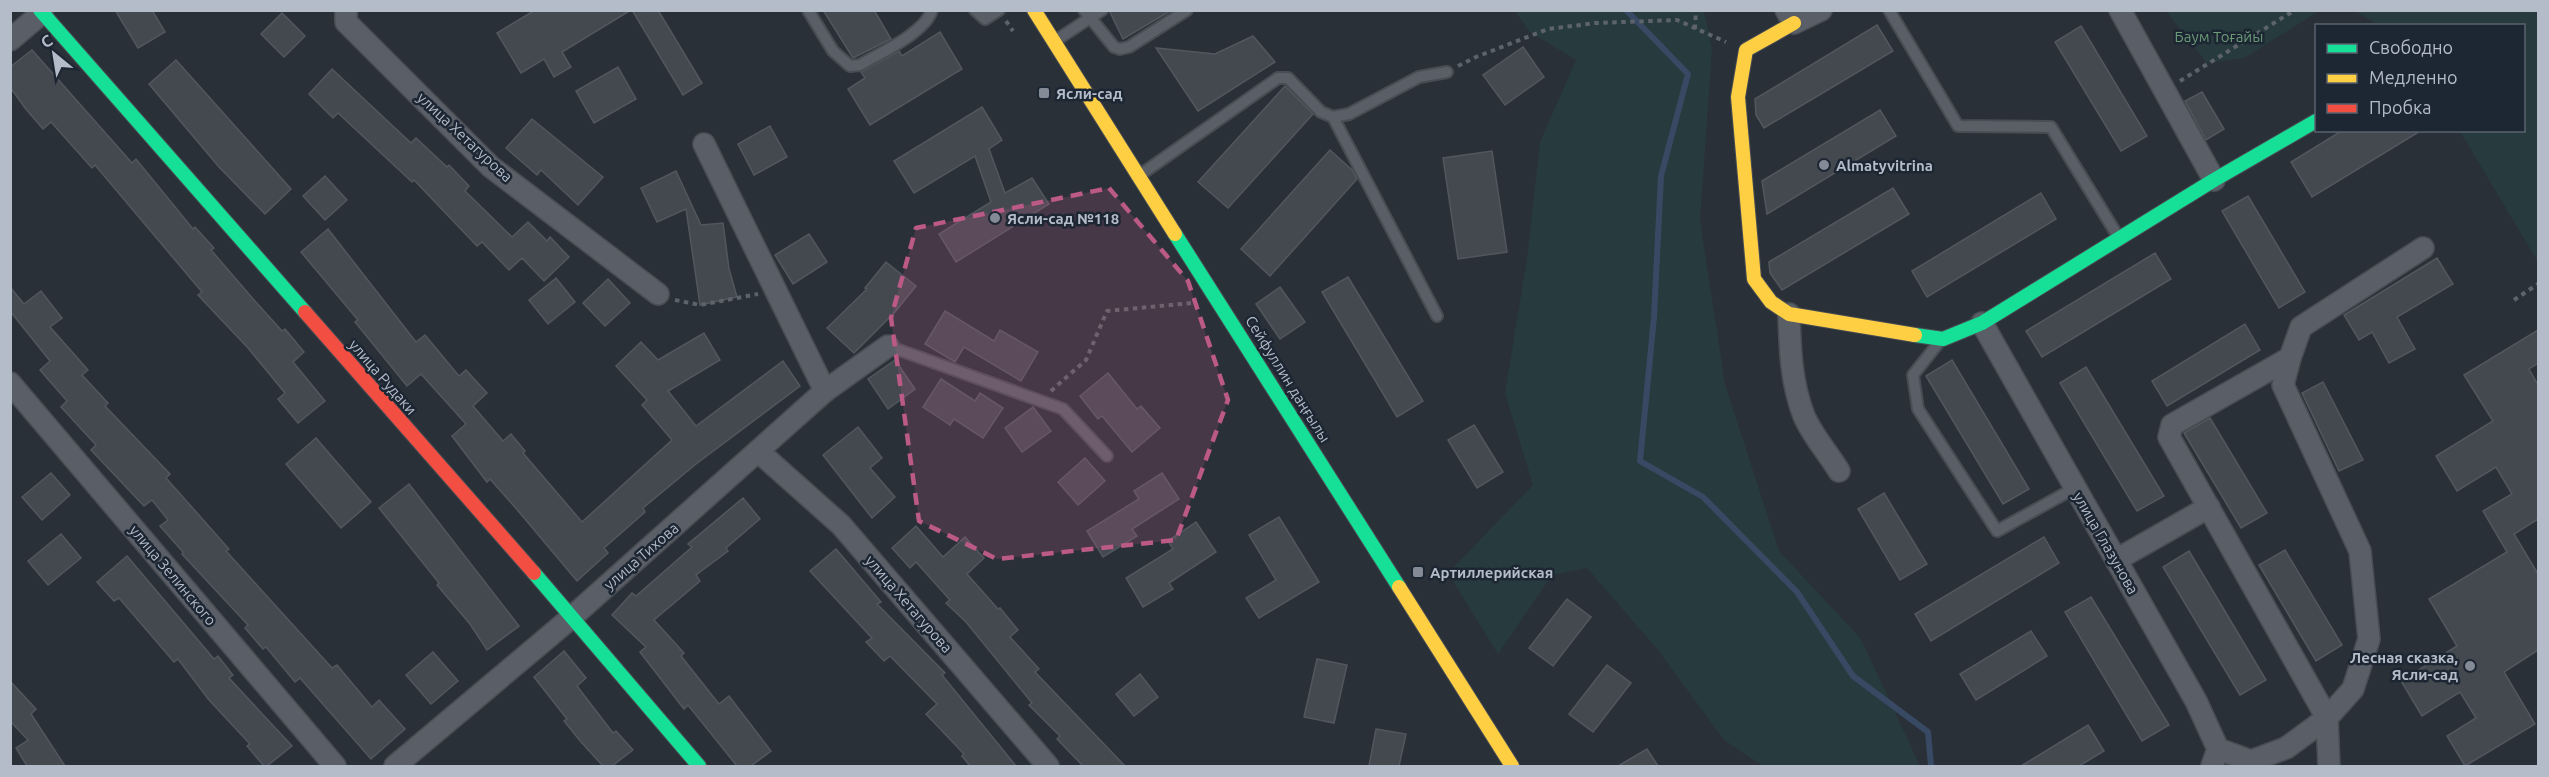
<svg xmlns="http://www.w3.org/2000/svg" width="2549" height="777" font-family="Ubuntu,sans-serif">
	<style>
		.green { fill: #273a3e }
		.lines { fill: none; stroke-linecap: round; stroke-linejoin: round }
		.stream { stroke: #384963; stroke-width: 6 }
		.building { fill: #444950; stroke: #52575f; stroke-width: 1.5 }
		.lane-casing { stroke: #484c53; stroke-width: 14 }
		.street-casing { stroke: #484c53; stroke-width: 24 }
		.fast-casing { stroke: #484c53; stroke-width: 16 }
		.slow-casing { stroke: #484c53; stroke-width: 16 }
		.jam-casing { stroke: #484c53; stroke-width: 16 }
		.path { stroke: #5d636a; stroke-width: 4; stroke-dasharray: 4.5 4.5; stroke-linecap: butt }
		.lane { stroke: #5a5e66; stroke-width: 10 }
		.street { stroke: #5a5e66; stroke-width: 21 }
		.fast { stroke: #16e098; stroke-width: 14 }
		.slow { stroke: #ffcf43; stroke-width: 14 }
		.jam { stroke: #f24e42; stroke-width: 14 }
		.marked { fill: #bc5a87; fill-opacity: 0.2; stroke: #bc5a87; stroke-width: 4.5; stroke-dasharray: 12 8; stroke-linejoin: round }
		.poi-dot { fill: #848b96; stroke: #1d2633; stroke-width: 2 }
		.labels { text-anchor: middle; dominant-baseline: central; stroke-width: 5; stroke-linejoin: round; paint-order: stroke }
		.park-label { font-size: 15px; fill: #6b9a76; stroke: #1d2633 }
		.poi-label { font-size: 15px; font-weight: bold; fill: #b4bcc9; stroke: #1d2633; text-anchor: start }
		.street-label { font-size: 15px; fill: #b4bcc9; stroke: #1d2633 }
	</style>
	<rect width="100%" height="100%" fill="#2a3038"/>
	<g class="green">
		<path d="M1515,11H1704L1712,48L1700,221L1725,384L1779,551L1861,639L1920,766H1763L1724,740L1658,650L1587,568L1552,575L1498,654L1448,573L1533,485L1505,393L1527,259L1540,142L1576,60L1530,32Z"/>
		<path d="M2166,11H2165H2319L2244,58L2207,63Z"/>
		<path d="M2355,11H2538V262L2460,131L2524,130V26L2379,25Z"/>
	</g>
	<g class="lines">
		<path class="stream" d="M1626,10L1688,74L1661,176L1654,317L1640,461L1703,497L1797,592L1853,676L1928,732L1931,766"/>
	</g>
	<g class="building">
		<path d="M115,10H152L165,32L138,48Z"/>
		<path d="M535,10H631L562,52L571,67L554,77L544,59L521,73L497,33Z"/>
		<path d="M632,10H658L702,83L683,95Z"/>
		<path d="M823,10H874L891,39L853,58Z"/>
		<path d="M1109,10H1172L1123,39Z"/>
		<path d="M282,13L305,36L284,57L261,34Z"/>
		<path d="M1877,25L1893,51L1764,128L1756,115L1755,99Z"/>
		<path d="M2081,26L2147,136L2121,151L2055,42Z"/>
		<path d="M940,32L962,69L870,125L848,89L865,78L861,72L899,51L902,56Z"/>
		<path d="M1253,36L1275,62L1198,111L1156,48L1215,54Z"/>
		<path d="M1523,47L1544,77L1505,105L1483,75Z"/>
		<path d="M32,50L132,163L136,159L193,229L195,227L214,248L211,250L254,300L282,331L285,329L304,352L293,362L325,401L298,423L278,399L285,393L248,348L198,295L202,292L95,165L92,168L51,122L43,129L25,108L10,87V67Z"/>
		<path d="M176,60L291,189L265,214L219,167L149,84Z"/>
		<path d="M618,67L636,99L594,123L576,91Z"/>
		<path d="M332,69L411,143L416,138L447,167L449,165L469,186L465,191L512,237L528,222L547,241L550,237L569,257L544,281L522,258L509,270L482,242L477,246L414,180L412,182L338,113L333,118L309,94Z"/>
		<path d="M1285,86L1313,114L1228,208L1198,182Z"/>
		<path d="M2202,92L2224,129L2206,140L2185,101Z"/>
		<path d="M982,107L1002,140L989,149L1005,193L1032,178L1049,204L956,262L939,234L991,202L975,156L914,193L894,161Z"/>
		<path d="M1880,110L1896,136L1767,214L1762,181Z"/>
		<path d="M532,119L603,177L578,205L541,170L537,175L506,148Z"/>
		<path d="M770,126L787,157L754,175L738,144Z"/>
		<path d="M2343,130H2422L2312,197L2291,162Z"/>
		<path d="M1330,150L1352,170L1357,179L1270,276L1241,249Z"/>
		<path d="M1492,151L1507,252L1458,259L1443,158Z"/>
		<path d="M676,171L701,225L723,223L729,269L737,297L700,305L686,209L657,222L641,188Z"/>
		<path d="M325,176L347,200L325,220L303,196Z"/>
		<path d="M1893,188L1909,214L1782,290L1770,273L1769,262Z"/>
		<path d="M2041,193L2056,219L1927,297L1912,271Z"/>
		<path d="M2248,196L2305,292L2279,308L2222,211Z"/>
		<path d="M328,229L416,342L425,335L459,376L466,370L487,393L473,406L503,441L511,434L525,451L523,453L582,522L672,440L642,405L647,400L616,366L641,342L658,360L704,333L720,360L668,391L696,426L783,361L800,386L696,464L643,508L645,512L604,548L608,553L577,581L514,506L490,479L487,482L452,436L466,424L421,374L407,386L355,322L358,320L301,252Z"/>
		<path d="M809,234L827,262L793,284L775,255Z"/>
		<path d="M2155,253L2171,279L2042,357L2026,331Z"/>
		<path d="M2437,258L2453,284L2397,317L2415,349L2389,363L2372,332L2359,340L2344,315Z"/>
		<path d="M886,262L916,286L895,312L854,353L827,328L867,289L865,288Z"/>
		<path d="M1348,277L1423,401L1397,417L1322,292Z"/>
		<path d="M556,278L575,302L548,324L529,300Z"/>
		<path d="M608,279L630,303L605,326L583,303Z"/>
		<path d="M10,287L24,304L41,291L62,318L50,327L88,370L82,375L108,403L105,406L170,474L166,478L229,549L226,551L332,668L337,665L372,707L379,700L405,729L371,759L300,678L295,682L266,647L263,649L245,628L248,625L182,554L183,552L160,526L168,520L152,500L144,506L91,450L96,445L61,407L67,401L40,370L50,361L10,311Z"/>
		<path d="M1280,287L1305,322L1280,339L1256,304Z"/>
		<path d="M945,311L994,341L1000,330L1038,352L1021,381L964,347L955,362L925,344Z"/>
		<path d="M2245,324L2260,350L2167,406L2152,381Z"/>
		<path d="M2538,330V363L2529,369L2538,385V519L2514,534L2538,574V650L2504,672L2535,724L2465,766L2447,736L2476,718L2460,692L2422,716L2401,681L2457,646L2429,599L2507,552L2483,511L2512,494L2496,467L2457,491L2436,456L2493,421L2464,375Z"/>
		<path d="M895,360L915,389L888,409L868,379Z"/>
		<path d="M1952,360L2029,489L2003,504L1926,376Z"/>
		<path d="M2086,367L2164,496L2137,511L2060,383Z"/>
		<path d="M1108,373L1137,409L1141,406L1160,428L1132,452L1102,416L1098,419L1080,396Z"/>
		<path d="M941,379L975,401L980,393L1003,408L983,438L954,419L950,425L923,407Z"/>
		<path d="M2323,382L2363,460L2339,471L2302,393Z"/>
		<path d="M1033,407L1051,431L1022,452L1005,428Z"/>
		<path d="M2210,418L2267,513L2241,528L2184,433Z"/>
		<path d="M1474,425L1503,472L1477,488L1448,440Z"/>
		<path d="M858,427L882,458L870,468L895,497L872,518L823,455Z"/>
		<path d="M316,438L371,502L341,528L286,464Z"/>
		<path d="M1085,458L1105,481L1078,505L1058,482Z"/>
		<path d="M51,473L70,495L42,520L22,497Z"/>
		<path d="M1162,473L1179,499L1132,529L1137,536L1103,557L1087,531L1139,499L1134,491Z"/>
		<path d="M409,484L519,626L487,650L470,624L437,585L439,583L379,508Z"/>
		<path d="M1884,493L1927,564L1900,580L1858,509Z"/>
		<path d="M743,498L760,519L726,548L728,551L696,575L700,581L654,620L684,653L681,656L719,704L729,696L771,751L751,766H737L688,705L684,709L640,652L646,647L612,615L632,593L636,596L692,547L688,544Z"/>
		<path d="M1279,517L1319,582L1259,618L1246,598L1276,580L1249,535Z"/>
		<path d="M1196,522L1216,552L1169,583L1173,589L1143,607L1126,578L1173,549L1168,541Z"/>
		<path d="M916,526L943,557L965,537L984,558L967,574L998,609L1000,608L1018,630L1010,637L1039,669L1035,672L1125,766H1083L1057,739L1060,736L1029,705L1032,703L966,622L946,603L950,600L916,562L910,568L892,548Z"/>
		<path d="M61,534L81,558L48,585L28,561Z"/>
		<path d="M2044,537L2059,563L1931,641L1915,614Z"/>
		<path d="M836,549L881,602L877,604L945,673L942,675L1016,766H970L962,756L964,754L926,714L937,704L890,656L884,661L866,642L872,638L810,571Z"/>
		<path d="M2285,550L2342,645L2316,661L2259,565Z"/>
		<path d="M2189,551L2266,680L2240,695L2163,567Z"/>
		<path d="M127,556L214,659L218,656L233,675L229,678L292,746L267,766H264L247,746L250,744L209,700L178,659L174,662L119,598L114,601L97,582Z"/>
		<path d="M2091,597L2169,725L2142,741L2065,612Z"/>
		<path d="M1567,599L1591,617L1553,666L1529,648Z"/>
		<path d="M2031,631L2047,656L1976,700L1960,674Z"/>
		<path d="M564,651L586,678L577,686L613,733L616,731L633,750L612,766H603L581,742L564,721L567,719L534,677Z"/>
		<path d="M433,652L458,681L431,704L406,675Z"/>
		<path d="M1317,659L1347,665L1334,723L1304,717Z"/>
		<path d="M1607,665L1631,683L1593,732L1569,714Z"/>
		<path d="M1140,674L1158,697L1134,716L1116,694Z"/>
		<path d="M10,681L36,709L31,714L65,766H27L16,748L28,740L10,721Z"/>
		<path d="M2088,725L2104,751L2079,766H2021Z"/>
		<path d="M1376,729L1406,734L1399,766H1369Z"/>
		<path d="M1647,749L1658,766H1618Z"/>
	</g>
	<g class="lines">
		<defs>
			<g id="lane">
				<path d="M808,10L833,51L850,66L860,65C880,53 925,33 932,10"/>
				<path d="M975,10L985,19L999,10"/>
				<path d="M1084,10L1114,47L1120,49L1129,47L1187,10"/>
				<path d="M1889,10L1958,126L2051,127L2119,238"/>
				<path d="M1055,41L1102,10"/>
				<path d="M1333,117L1437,316"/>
				<path d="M1140,175L1278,78H1288L1321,112L1333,117L1349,114L1419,77L1447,72"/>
				<path d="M1940,341L1913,375L1918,409L1997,531L2075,488"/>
				<path d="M888,346L1063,409L1107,456"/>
			</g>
			<g id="street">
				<path d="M346,10V22L491,167L658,294"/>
				<path d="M1786,10L1794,23L1821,10"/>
				<path d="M2120,10L2214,180"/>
				<path d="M10,40L42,13"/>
				<path d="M704,144L825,391"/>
				<path d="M1789,314C1790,348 1791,383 1804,416C1812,435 1828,453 1839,471"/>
				<path d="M1982,323L2196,701L2218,749L2212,766"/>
				<path d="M10,383L335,766"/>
				<path d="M759,452L841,525L1048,766"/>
				<path d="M2116,560L2209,507"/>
				<path d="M2218,749L2251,761L2286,748L2327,718L2353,689L2369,639L2360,551L2283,385L2290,358"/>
				<path d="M395,766L572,617L825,391L888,346"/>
				<path d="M2329,766L2327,718L2169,437L2172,425L2290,358L2301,327L2423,248"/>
			</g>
			<g id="fast">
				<path d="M40,10L305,312"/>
				<path d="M1175,234L1399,587"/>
				<path d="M1915,335L1943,339L1982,323L2214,180L2316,121"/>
				<path d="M534,573L699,766"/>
			</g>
			<g id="slow">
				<path d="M1034,10L1175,234"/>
				<path d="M1794,23L1746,50L1738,97L1754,279L1771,302L1789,314L1915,335"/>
				<path d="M1399,587L1512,766"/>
			</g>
			<path id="jam" d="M305,312L534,573"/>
		</defs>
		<use href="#lane" class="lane-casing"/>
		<use href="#street" class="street-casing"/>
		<use href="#fast" class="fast-casing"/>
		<use href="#slow" class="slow-casing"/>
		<use href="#jam" class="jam-casing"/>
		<g class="path">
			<path d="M1006,21L1013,31"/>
			<path d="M1695,29L1696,10"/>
			<path d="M1458,66L1476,57L1548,29L1596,23L1677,20L1726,42"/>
			<path d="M2180,81L2295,10"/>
			<path d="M675,300L700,305L758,294"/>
			<path d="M2514,300L2538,284"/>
			<path d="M1051,391L1086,360L1107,311L1192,303"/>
		</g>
		<use href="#lane" class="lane"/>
		<use href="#street" class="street"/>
		<use href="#fast" class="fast"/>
		<use href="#slow" class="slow"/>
		<use href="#jam" class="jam"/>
	</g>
	<path class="marked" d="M1109,188L1188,281L1228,400L1176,540L997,559L919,521L891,318L916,228Z"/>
	<g class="poi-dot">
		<rect x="1038" y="87" width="12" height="12" rx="3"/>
		<circle cx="1824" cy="165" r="6"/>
		<circle cx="995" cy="218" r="6"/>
		<rect x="1412" y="566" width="12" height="12" rx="3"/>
		<circle cx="2470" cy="666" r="6"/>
	</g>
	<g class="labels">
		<g class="park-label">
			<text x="2219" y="36">Баум Тоғайы</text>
		</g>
		<g class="poi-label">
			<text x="1056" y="93">Ясли-сад</text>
			<text x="1836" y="165">Almatyvitrina</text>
			<text x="1007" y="218">Ясли-сад №118</text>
			<text x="1430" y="572">Артиллерийская</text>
			<text x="2458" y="657" text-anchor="end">Лесная сказка,<tspan x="2458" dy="17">Ясли-сад</tspan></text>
		</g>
		<g class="street-label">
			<text transform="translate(465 137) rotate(43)">улица Хетагурова</text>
			<text transform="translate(383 377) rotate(49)">улица Рудаки</text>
			<text transform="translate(1288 379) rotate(58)">Сейфуллин даңғылы</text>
			<text transform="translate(2106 543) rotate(60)">улица Глазунова</text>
			<text transform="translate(641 556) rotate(-41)">улица Тихова</text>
			<text transform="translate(173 575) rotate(50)">улица Зелинского</text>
			<text transform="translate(909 604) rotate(49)">улица Хетагурова</text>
		</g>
	</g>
	<rect width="2549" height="777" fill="none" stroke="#b4bcc9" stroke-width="24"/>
	<rect x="2315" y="24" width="210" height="108" fill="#1d2633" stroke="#59626f" stroke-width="1.5"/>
	<rect x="2327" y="44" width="30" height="9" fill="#16e098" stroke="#59626f" stroke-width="1.5"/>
	<text x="2369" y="54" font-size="18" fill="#b4bcc9">Свободно</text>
	<rect x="2327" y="74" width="30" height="9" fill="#ffcf43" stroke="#59626f" stroke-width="1.5"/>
	<text x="2369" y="84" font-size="18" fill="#b4bcc9">Медленно</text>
	<rect x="2327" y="104" width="30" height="9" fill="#f24e42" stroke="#59626f" stroke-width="1.5"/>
	<text x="2369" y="114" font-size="18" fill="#b4bcc9">Пробка</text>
	<g transform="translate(54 54) rotate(330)" stroke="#1d2633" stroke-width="4.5" paint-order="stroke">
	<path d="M0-4.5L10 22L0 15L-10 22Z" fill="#b4bcc9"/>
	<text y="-9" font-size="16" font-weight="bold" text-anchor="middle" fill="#b4bcc9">С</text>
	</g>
</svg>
